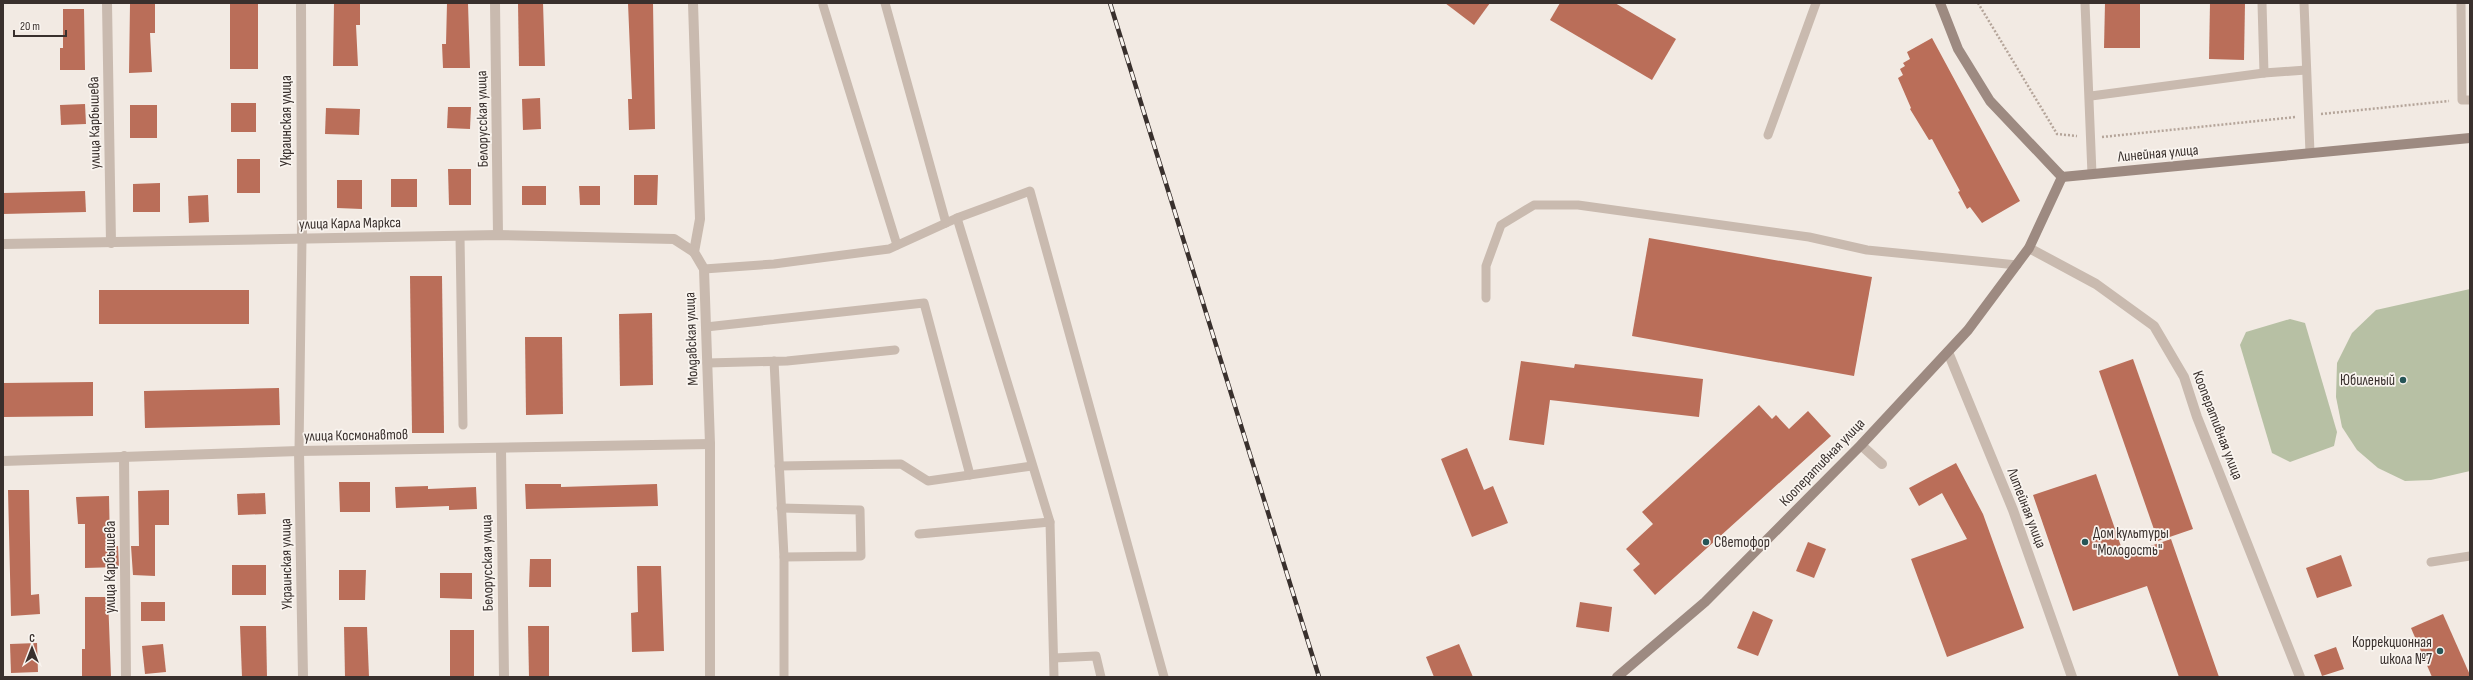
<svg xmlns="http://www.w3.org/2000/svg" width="2473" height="680" font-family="'Sofia Sans Condensed',sans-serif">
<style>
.grass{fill:#b7c0a4}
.building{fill:#ba6e59}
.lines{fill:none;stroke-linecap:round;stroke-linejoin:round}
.path{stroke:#b5a59a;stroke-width:2.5;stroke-dasharray:2 2;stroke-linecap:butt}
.lane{stroke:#c9baaf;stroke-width:9}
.street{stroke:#c9baaf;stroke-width:10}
.secondary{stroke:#9d8a81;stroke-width:10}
.rail-casing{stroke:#39302d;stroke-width:4.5}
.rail{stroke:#f9f4ef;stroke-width:3;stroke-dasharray:9;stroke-linecap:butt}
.poi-dot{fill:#265557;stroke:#f9f4ef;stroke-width:1.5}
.labels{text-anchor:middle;stroke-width:3.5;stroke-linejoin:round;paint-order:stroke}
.street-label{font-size:15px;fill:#39302d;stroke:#f9f4ef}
.poi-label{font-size:15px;fill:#39302d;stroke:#f9f4ef;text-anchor:end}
</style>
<rect width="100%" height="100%" fill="#f2eae3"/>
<g class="grass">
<polygon points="2470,289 2470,471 2431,480 2405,481 2378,468 2357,450 2342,427 2336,397 2337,363 2352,333 2376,310"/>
<polygon points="2290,319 2305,323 2337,432 2334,446 2290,462 2272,453 2240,345 2246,332"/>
</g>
<g class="building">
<rect x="230" y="3" width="28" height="66"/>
<polygon points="334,3 360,3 360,25 356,25 358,66 333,66"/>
<polygon points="447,3 468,3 470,68 443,68 442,44 446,44"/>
<polygon points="518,3 543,3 545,66 519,66"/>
<polygon points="628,3 653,3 655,129 629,130 628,99 632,99"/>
<polygon points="1445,3 1490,3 1474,25"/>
<polygon points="1560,3 1615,3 1676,39 1652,80 1550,20"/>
<polygon points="2105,3 2140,3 2140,48 2104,48"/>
<polygon points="2210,3 2245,3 2244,60 2209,59"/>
<polygon points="130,4 155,4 155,33 150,33 152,72 129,73"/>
<polygon points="63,9 84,9 85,70 60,70 60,48 63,48"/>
<polygon points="1932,38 2020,201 1982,223 1970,207 1967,209 1958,192 1960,191 1932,139 1929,140 1910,109 1911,108 1898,78 1903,75 1900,69 1905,66 1903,63 1910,59 1907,52"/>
<polygon points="540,98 541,129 523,130 522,99"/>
<rect x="231" y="103" width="25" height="29"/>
<polygon points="85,104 86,124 61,125 60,105"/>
<rect x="130" y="105" width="27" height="33"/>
<polygon points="448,107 471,107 470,129 447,128"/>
<polygon points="326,108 360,109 359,135 325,134"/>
<rect x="237" y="159" width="23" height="34"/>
<polygon points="448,169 471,169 471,205 449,205"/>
<polygon points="634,175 658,175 657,205 634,205"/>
<rect x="391" y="179" width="26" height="28"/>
<polygon points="337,180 362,180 362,209 337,208"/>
<polygon points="160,183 160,212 133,212 133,184"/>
<rect x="522" y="186" width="24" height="19"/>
<polygon points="579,186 600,186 600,205 580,205"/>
<polygon points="85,191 86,212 3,214 3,193"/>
<polygon points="208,195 209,222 189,223 188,196"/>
<polygon points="1649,238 1872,277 1854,376 1632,336"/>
<polygon points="410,276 442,276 444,433 412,433"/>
<rect x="99" y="290" width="150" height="34"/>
<polygon points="652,313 653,385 620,386 619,314"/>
<polygon points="525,337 562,337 563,414 526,415"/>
<polygon points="2133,359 2193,529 2158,541 2099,371"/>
<polygon points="1521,361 1574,368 1575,364 1703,379 1699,417 1550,400 1544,445 1509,440"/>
<polygon points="93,382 93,416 3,417 3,383"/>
<polygon points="279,388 280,425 145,428 144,391"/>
<polygon points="1759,405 1772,419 1776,415 1789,429 1808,411 1831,436 1655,595 1633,570 1640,564 1626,549 1653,524 1642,512"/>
<polygon points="1467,448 1484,490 1493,486 1508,523 1472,537 1441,459"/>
<polygon points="1956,463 1983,514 2024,628 1947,657 1911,559 1967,539 1942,493 1919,506 1909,488"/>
<polygon points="2096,474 2124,555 2171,539 2219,677 2179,677 2147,586 2073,611 2033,495"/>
<polygon points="339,482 370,482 370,512 340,512"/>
<polygon points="525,484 561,484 561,487 657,484 658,506 526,509"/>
<polygon points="428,486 428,489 476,487 477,509 449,510 449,506 396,508 395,487"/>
<polygon points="8,490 29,490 31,595 39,594 40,614 11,616"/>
<polygon points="169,490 169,525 155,525 155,576 133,575 131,546 139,546 138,491"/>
<polygon points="265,493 266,514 238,515 237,494"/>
<polygon points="109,496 110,546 118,546 119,567 85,568 85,524 78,524 76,497"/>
<polygon points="1808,542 1826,549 1814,578 1796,571"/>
<polygon points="2341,555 2352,586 2317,598 2306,568"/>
<polygon points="530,559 551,559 551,587 529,587"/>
<rect x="232" y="565" width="34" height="30"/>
<polygon points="637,566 661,566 664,651 632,652 631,613 638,612"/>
<polygon points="339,570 366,570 365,600 339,600"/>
<polygon points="440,573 472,573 472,599 440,598"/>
<polygon points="85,597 108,597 111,677 82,677 82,649 85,649"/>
<rect x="141" y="602" width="24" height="19"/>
<polygon points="1580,602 1612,607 1609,632 1576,627"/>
<polygon points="1753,611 1773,620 1758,656 1737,648"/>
<polygon points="2443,614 2470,675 2470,677 2432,677 2411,628"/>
<polygon points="240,626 266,626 267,677 242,677"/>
<polygon points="528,626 549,626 549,677 529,677"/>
<polygon points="344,627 367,627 369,677 345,677"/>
<rect x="450" y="630" width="24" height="47"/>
<polygon points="37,643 38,672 11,673 10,644"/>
<polygon points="163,644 166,672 145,674 142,646"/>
<polygon points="1459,644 1473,677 1434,677 1426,657"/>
<polygon points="2336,647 2344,669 2322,676 2314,655"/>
</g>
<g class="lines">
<g class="path">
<polyline points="1978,3 2057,134 2077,136"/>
<polyline points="2321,114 2449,101"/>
<polyline points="2102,137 2296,117"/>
</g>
<g class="lane">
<polyline points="885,3 946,223"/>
<polyline points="2085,3 2092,174"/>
<polyline points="2262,3 2264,73 2306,70"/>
<polyline points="2304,3 2310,153"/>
<polyline points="2461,3 2462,100 2470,100"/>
<polyline points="823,5 897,245"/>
<polyline points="2091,96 2264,73"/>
<polyline points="1768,135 1816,3"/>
<polyline points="957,218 1030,191 1164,677"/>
<polyline points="460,236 463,425"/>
<polyline points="704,269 774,264 889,249 957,218 1050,522 1054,677"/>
<polyline points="1486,298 1486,266 1501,225 1534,205 1578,205 1809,237 1867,250 2017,265"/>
<polyline points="706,327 924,303 970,475"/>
<polyline points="774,361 784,557 784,677"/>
<polyline points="707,363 787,361 895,350"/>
<polyline points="299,451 302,239"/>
<polyline points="779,466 901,464 928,481 1032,466"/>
<polyline points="781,508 860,510 861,556 784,557"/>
<polyline points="919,534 1050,522"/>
<polyline points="2431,562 2470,556"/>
<polyline points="1054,658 1096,656 1101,677"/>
</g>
<g class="street">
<polyline points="107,3 111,243"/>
<polyline points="301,3 302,239"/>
<polyline points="495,3 498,235"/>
<polyline points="693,3 700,219 694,252 704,269 710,444 710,677"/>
<polyline points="3,244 498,235 674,239 694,252"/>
<polyline points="2029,248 2096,284 2154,326 2184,377 2197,417 2300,677"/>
<polyline points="1948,352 2013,510 2072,677"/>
<polyline points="1861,445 1882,464"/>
<polyline points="501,448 504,677"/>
<polyline points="299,451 303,677"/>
<polyline points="124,456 126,677"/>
<polyline points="3,461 299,451 710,444"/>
</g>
<g class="secondary">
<polyline points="1940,3 1958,49 1990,101 2062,177 2470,138"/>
<polyline points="1617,677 1705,602 1861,445 1968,330 2029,248 2062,177"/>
</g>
<defs>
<polyline id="rail" points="1110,3 1319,677"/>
</defs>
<use href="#rail" class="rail-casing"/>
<use href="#rail" class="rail"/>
</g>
<g class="poi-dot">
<circle cx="2403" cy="380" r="4"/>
<circle cx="1706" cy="542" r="4"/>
<circle cx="2085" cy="542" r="4"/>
<circle cx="2440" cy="651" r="4"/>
</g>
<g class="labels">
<g class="street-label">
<text transform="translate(482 119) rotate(-91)" y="5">Белорусская улица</text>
<text transform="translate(286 121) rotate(-90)" y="5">Украинская улица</text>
<text transform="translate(94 123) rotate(-91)" y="5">улица Карбышева</text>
<text transform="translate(2158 153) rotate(-5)" y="5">Линейная улица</text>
<text transform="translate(350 223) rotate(-1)" y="5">улица Карла Маркса</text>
<text transform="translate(691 339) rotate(-92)" y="5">Молдавская улица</text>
<text transform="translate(2218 425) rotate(69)" y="5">Кооперативная улица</text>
<text transform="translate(356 435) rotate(-1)" y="5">улица Космонавтов</text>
<text transform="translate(1822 462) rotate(-46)" y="5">Кооперативная улица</text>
<text transform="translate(2027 508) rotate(69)" y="5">Литейная улица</text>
<text transform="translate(487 563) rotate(-91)" y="5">Белорусская улица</text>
<text transform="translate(286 564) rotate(-91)" y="5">Украинская улица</text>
<text transform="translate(110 567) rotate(-90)" y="5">улица Карбышева</text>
</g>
<g class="poi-label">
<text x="2395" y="385">Юбиленый</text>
<text x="2093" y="538" text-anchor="start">Дом культуры<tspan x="2093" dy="17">"Молодость"</tspan></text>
<text x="1714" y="547" text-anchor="start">Светофор</text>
<text x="2432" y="647">Коррекционная<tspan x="2432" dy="17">школа №7</tspan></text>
</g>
</g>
<rect width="2473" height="680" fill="none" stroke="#39302d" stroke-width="8"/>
<g transform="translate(32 648)" stroke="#f9f4ef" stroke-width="3" paint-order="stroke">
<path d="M0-3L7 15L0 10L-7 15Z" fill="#39302d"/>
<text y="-6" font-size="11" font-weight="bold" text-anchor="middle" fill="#39302d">С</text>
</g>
<path d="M14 30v6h52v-6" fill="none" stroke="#39302d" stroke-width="2"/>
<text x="20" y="30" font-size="12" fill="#39302d" stroke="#f9f4ef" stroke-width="3" paint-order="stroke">20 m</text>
</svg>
